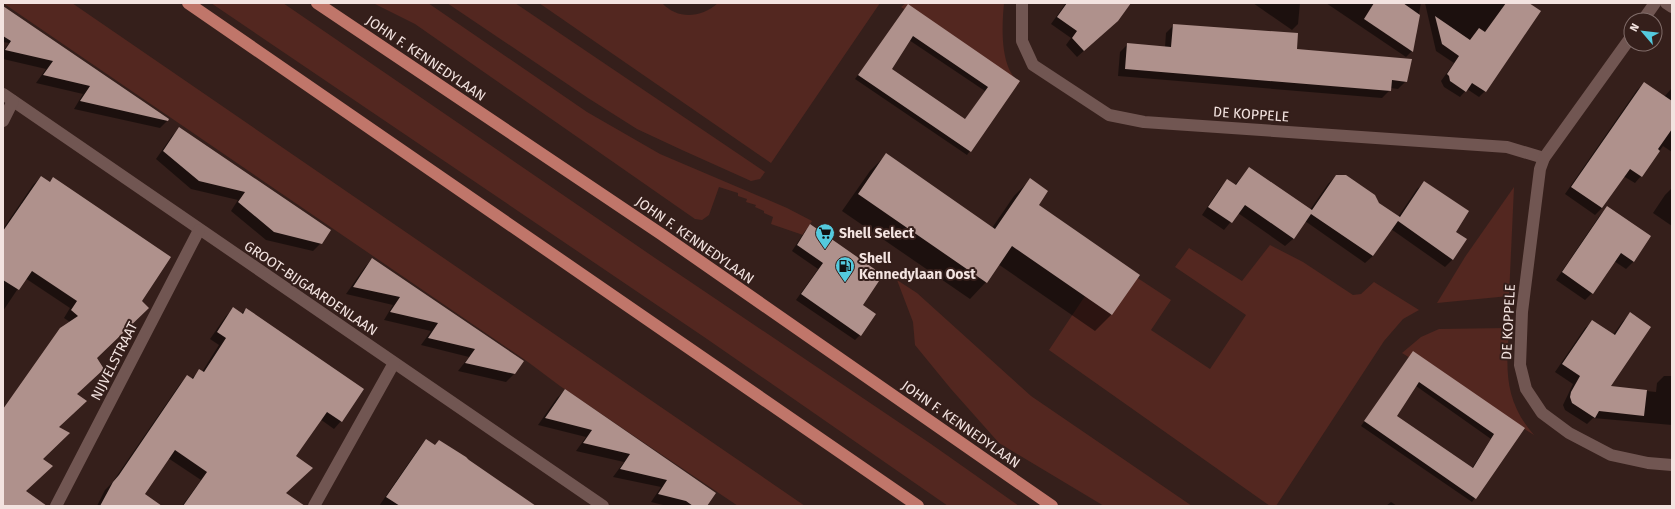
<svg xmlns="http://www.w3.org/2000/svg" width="1675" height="509" font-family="'Fira Sans',sans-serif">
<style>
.green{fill:#532720}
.shadow{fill:#0007;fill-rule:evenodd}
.building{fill:#af918c;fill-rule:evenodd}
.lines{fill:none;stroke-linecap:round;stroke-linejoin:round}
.street{stroke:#715652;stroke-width:12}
.secondary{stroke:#715652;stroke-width:12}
.primary{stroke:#c0766a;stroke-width:12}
.labels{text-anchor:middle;stroke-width:4;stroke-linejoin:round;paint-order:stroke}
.street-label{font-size:14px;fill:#f3e3e0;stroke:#351f1b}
.poi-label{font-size:14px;font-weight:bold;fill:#f3e3e0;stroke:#351f1b;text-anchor:start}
</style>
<rect width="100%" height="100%" fill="#351f1b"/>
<g class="green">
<polygon points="3,3 72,3 805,506 738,506 560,386 528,362"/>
<polygon points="211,3 283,3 655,258 931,444 1019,506 948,506 707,339"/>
<polygon points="373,3 428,3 587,112 660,154 787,208 812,221 803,235 771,224 773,217 764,213 764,211 755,207 756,205 746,202 747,199 738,196 738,193 719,187 709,215 702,220 695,219 415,24"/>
<polygon points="447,3 515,3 765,172 760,179 751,181 682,150 637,129 588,98"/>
<path d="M539,3H662C678,20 701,18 718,3H880L771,163Z"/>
<path d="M906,3H1004C1002,24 1001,50 1009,69C1012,75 1016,80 1020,85L901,7Z"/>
<polygon points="1514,187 1509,296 1437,303 1465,257"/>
<polygon points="1270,245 1303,262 1353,295 1361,294 1374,282 1419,310 1403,319 1384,341 1276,506 1270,506 1049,350 1087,293 1133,275 1171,300 1151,330 1210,369 1246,315 1175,267 1189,248 1242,281"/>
<polygon points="897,280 917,293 1031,396 1192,506 1104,506 999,443 951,389 915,345 913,322"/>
<path d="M1509,328C1506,370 1504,401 1534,435L1402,353L1421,337L1439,329Z"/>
</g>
<g class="shadow">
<polygon points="1066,3 1130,3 1118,20 1077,57 1066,45 1071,38 1051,24"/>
<polygon points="1253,3 1300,3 1298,24 1292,30"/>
<polygon points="1326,3 1421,3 1412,51 1406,57"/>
<polygon points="1425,3 1528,3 1485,91 1479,97 1467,89 1460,97 1444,87 1441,81 1454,63 1436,51"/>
<path d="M908,6L1018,81L967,155L855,79ZM909,40L985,91L965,120L890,69Z"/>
<polygon points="3,7 168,120 160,128 74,109 83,94 36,83 46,69 3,59 3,51 9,43 3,42"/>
<polygon points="1174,25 1406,81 1398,89 1390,88 1390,90 1382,98 1118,76 1120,52 1128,44 1165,47 1166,33"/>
<polygon points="1644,83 1664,97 1672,88 1672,152 1663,146 1641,176 1635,183 1623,176 1602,208 1595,215 1565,194 1637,90"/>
<polygon points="180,128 321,243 313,251 266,240 231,211 238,200 191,189 156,159 172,136"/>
<polygon points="886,155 992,228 1014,196 1030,180 1038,205 1139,275 1111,315 1095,331 998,264 986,282 970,299 842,211 870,171"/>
<polygon points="1249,168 1310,210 1328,184 1336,176 1398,217 1417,189 1425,182 1454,232 1453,259 1445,267 1391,229 1373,256 1365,263 1305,221 1293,239 1285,246 1238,213 1224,230 1202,215 1220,188 1228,180 1235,185"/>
<polygon points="41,177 49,183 54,178 96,358 75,394 25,491 28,506 3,506 3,411 70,322 64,318 70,308 25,278 3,311 3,229 33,185"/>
<polygon points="1672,188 1672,226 1653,213 1665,195"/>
<polygon points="1607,208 1650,236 1633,262 1626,269 1614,261 1592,293 1585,300 1556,280 1600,215"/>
<polygon points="811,226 861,305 860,335 855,340 796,300 818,269 792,251 805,231"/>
<polygon points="372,259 522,362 514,374 506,382 458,371 469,357 421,345 431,331 384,320 393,305 346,294 365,267"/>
<polygon points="233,309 241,314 246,309 341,421 334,429 320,419 295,456 285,493 289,506 182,506 201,480 168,458 144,494 160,506 97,506 105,490 112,483 180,384 187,376 191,379 200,371 202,372 219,345 210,339 226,316"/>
<polygon points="1630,314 1609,387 1656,392 1657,383 1664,376 1672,376 1672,425 1593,418 1587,424 1565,410 1563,405 1573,384 1555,372 1585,328 1593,321 1613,335 1623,321"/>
<path d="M1410,356L1524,428L1472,502L1361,426ZM1416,386L1491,439L1472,468L1396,416Z"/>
<polygon points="565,390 706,506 667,506 651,502 661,487 613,477 624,462 576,451 586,437 538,425 557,398"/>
<polygon points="426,440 435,446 468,461 534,506 379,506 419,448"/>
<polygon points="1391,502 1397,506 1386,506"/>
</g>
<g class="building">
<polygon points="1067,3 1131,3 1118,21 1084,51 1072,38 1077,31 1057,17"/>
<polygon points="1374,3 1403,3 1420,15 1413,52 1364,19"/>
<polygon points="1506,3 1529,3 1541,11 1486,92 1472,83 1466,92 1450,81 1449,76 1447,74 1459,56 1442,44 1435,16 1470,40 1479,28 1485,32"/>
<path d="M908,4L1020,81L971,152L858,75ZM913,36L988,87L965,119L892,69Z"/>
<polygon points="3,6 169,119 168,121 80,101 90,86 43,75 53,61 5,50 11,41 3,36"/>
<polygon points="1173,24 1298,33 1297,49 1412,59 1407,82 1392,80 1391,91 1125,69 1127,43 1171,47"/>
<polygon points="1644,82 1672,101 1672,129 1658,149 1660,151 1642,177 1630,169 1602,208 1571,187"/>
<polygon points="179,127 331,230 322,244 274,232 238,202 245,192 199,181 163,151"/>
<polygon points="886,153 995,229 1030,178 1048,191 1039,205 1140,275 1112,315 1012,246 987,283 858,194"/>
<polygon points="1249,167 1312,210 1336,175 1346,175 1375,195 1379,203 1400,217 1424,181 1469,211 1456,232 1467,239 1453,260 1398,221 1373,256 1311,214 1294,239 1245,205 1232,223 1208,207 1227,179 1236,185"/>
<polygon points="41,176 50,182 53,177 171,257 142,301 149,308 97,358 104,369 77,394 87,401 59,427 70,433 43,459 53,466 26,491 47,506 3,506 3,409 60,328 78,316 71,310 77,301 32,271 19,290 3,280 3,231"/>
<polygon points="1607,206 1651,236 1634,262 1621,253 1593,294 1562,272"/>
<polygon points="810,224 883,275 863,305 876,314 861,336 801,294 823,263 797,245"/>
<polygon points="372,258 524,361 515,374 465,363 475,349 428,338 438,323 390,312 400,297 353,287"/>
<polygon points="233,307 243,314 246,308 364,389 342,422 327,412 296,456 313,468 286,493 305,506 183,506 207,472 175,450 145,494 162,506 100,506 113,482 119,475 187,375 193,379 199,369 204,372 226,338 217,332"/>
<polygon points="1630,312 1651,327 1611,386 1647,390 1644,416 1599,411 1595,418 1572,403 1570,397 1571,392 1580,376 1562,364 1592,320 1615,335"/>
<path d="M1413,351L1525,428L1476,499L1364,421ZM1419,382L1494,434L1473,468L1397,416Z"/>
<polygon points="565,389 716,493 707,506 693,506 686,501 658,494 667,480 620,469 630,454 583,443 592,430 545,418"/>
<polygon points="426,439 435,445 439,440 466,457 469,460 536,506 400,506 386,497"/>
</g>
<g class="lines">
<g class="street">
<polyline points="1022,3 1022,41 1033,65 1109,115 1144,122 1507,147 1544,158"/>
<polyline points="1643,20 1655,3"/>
<polyline points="1631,37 1544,158 1540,169 1522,312 1520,365 1526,389 1542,413 1569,433 1611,455 1648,463 1672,465"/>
<polyline points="3,94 603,506"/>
<polyline points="3,121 13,101"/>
<polyline points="56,506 199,230"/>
<polyline points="314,506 394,363"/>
</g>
<polyline class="secondary" points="1666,3 1672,7"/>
<g class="primary">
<polyline points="188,3 918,506"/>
<polyline points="317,3 661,234 1052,506"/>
</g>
</g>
<defs>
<symbol id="supermarket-pin" viewBox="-11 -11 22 30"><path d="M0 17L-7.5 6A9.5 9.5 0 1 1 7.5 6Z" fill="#54cade" stroke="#351f1b"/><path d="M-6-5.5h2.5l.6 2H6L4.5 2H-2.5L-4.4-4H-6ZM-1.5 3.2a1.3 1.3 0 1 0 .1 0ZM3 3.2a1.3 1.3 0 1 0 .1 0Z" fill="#111"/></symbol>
<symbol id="fuel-pin" viewBox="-11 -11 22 30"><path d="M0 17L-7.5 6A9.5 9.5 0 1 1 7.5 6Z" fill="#54cade" stroke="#351f1b"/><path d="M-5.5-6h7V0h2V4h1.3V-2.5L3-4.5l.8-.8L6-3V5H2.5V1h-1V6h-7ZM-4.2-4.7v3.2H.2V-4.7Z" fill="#111"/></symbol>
</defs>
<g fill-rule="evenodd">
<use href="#supermarket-pin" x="814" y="222" width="22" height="30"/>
<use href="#fuel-pin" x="834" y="255" width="22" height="30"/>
</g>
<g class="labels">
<g class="street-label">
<text transform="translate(426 58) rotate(34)" y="5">JOHN F. KENNEDYLAAN</text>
<text transform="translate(1251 114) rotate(4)" y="5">DE KOPPELE</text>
<text transform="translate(695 240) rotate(35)" y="5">JOHN F. KENNEDYLAAN</text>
<text transform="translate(311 288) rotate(34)" y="5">GROOT-BIJGAARDENLAAN</text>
<text transform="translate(1508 322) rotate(-87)" y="5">DE KOPPELE</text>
<text transform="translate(114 361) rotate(-63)" y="5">NIJVELSTRAAT</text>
<text transform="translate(961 424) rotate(35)" y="5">JOHN F. KENNEDYLAAN</text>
</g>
<g class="poi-label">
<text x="839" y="238">Shell Select</text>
<text x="859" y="263">Shell<tspan x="859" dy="16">Kennedylaan Oost</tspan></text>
</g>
</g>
<rect width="1675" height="509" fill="none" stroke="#f3e3e0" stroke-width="8"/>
<g transform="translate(1643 32) rotate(298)"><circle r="19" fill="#351f1b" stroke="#816d6a"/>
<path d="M0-3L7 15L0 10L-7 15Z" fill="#54cade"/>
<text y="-6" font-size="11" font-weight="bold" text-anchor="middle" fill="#f3e3e0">N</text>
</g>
</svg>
